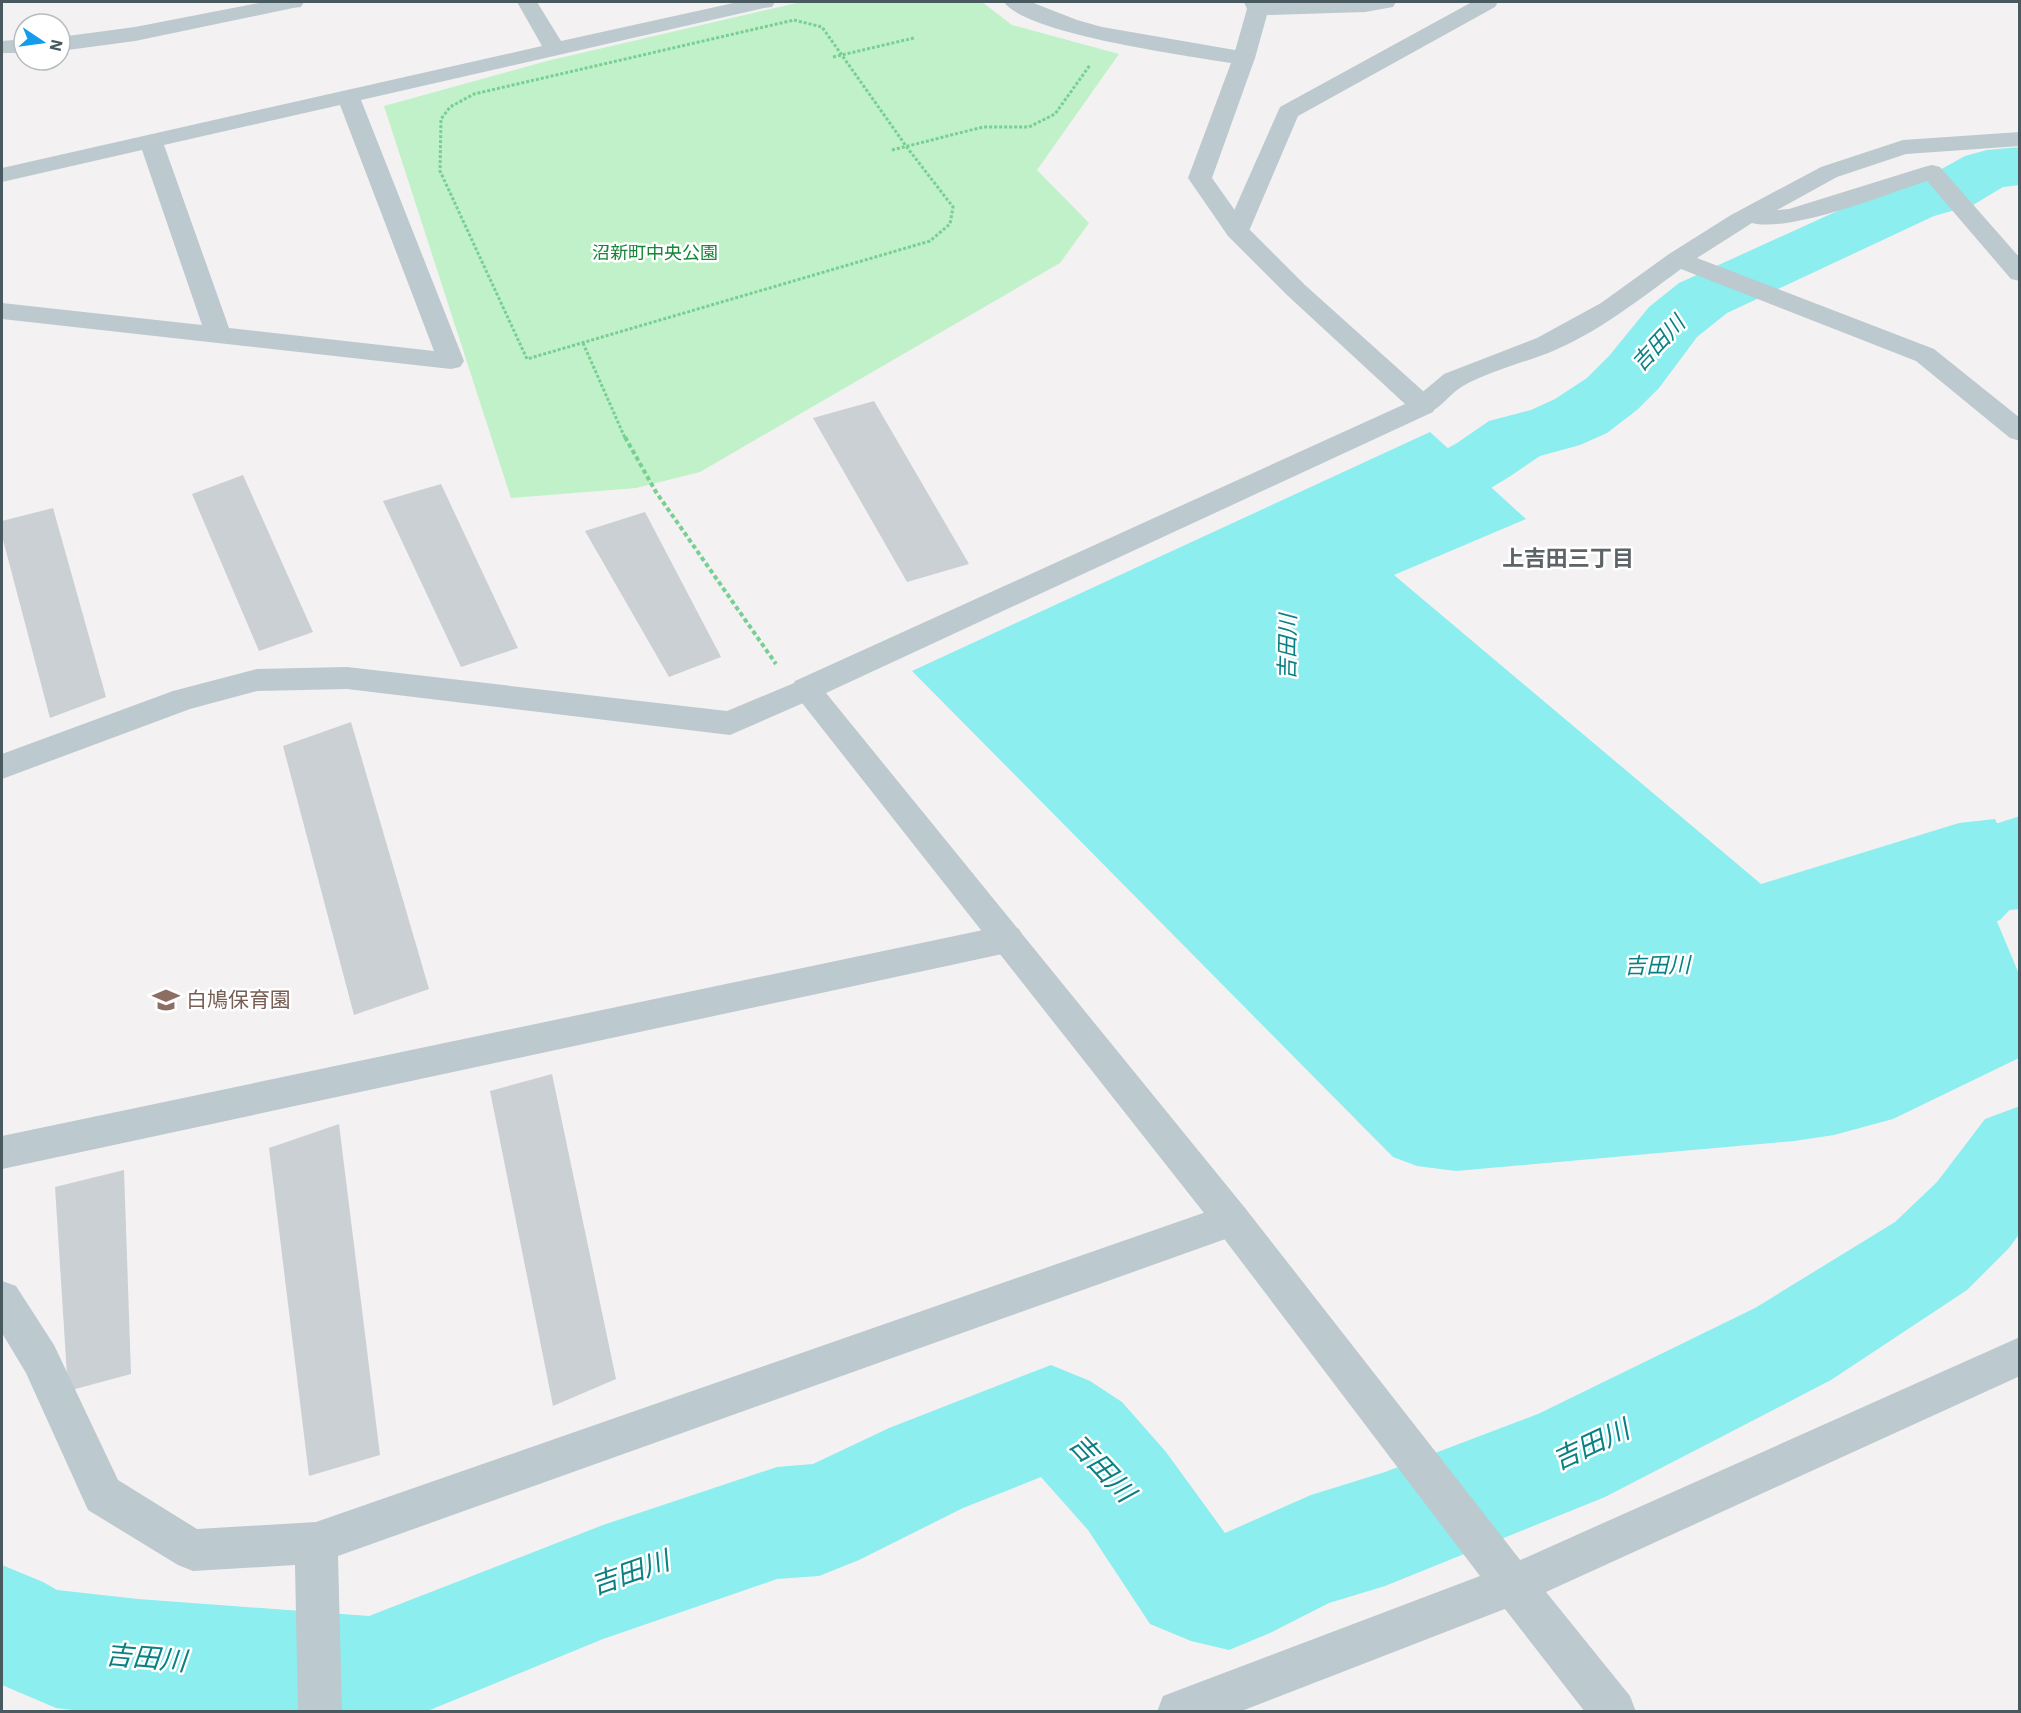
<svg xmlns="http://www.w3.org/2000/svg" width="2021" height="1713" font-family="'IBM Plex Sans','Noto Sans JP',sans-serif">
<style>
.green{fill:#c0f1c9}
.water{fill:#8ceeef}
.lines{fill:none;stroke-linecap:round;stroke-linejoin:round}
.river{fill:#8ceeef;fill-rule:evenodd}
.building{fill:#cbd0d4}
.path-far1{stroke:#77d092;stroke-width:3;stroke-dasharray:3 2;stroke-linecap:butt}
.path{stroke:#77d092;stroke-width:4;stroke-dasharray:4.5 3;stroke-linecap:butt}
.minor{fill:#bcc9ce;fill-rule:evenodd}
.tertiary{fill:#bcc9ce;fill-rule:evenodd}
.labels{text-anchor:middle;stroke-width:5;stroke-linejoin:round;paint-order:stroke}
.far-park-label{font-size:18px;fill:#158537;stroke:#fff}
.education-label{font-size:21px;fill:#785e54;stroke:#fff;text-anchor:start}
.water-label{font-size:22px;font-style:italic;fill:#0b8082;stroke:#fff}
.neighbourhood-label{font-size:22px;font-weight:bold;fill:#5d6367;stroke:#fff}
.near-water-label{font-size:27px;font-style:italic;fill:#0b8082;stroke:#fff}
</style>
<rect width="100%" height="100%" fill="#f4f1f2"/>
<polygon class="green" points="801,2 982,2 1012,25 1119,54 1037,170 1089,223 1060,263 700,472 636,488 511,498 384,106 547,61"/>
<polygon class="water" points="1430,432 1526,519 1394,575 1761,884 1959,823 1995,819 2019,867 2019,909 1993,912 2019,974 2019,1058 1893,1119 1834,1135 1794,1141 1456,1171 1417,1166 1393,1157 912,671"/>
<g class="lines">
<g class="river">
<polygon points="2020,147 2020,185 2003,187 1973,205 1934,216 1727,313 1697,337 1659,388 1637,410 1607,433 1580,445 1540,456 1509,477 1390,549 1363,556 1336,549 1325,530 1336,511 1457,443 1489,421 1531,410 1555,399 1587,378 1609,356 1649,307 1679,283 1888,188 1927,177 1965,156 1987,150"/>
<polygon points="2020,816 2020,899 2000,920 1909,953 1877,942 1864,916 1877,890 1936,868 1951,852 1989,826"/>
<polygon points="2020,1106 2020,1233 2009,1248 1967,1290 1831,1380 1605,1497 1385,1586 1329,1603 1270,1633 1229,1650 1191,1641 1150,1624 1088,1530 1041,1477 963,1508 859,1560 819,1576 777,1579 603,1639 425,1712 90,1712 56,1708 2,1685 2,1565 43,1582 57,1590 138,1599 369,1616 603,1525 777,1467 813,1464 889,1428 1051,1365 1090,1381 1122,1402 1166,1452 1225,1533 1311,1495 1385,1472 1538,1414 1755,1308 1895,1222 1937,1182 1985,1119"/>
</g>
</g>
<g class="building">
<polygon points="874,401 969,564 907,582 813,418"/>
<polygon points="243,475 313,632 259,651 192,494"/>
<polygon points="441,484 518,648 461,667 383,501"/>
<polygon points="53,508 106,697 50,718 2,536 2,521"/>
<polygon points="645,512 721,657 669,677 585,531"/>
<polygon points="351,722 429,989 354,1015 283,746"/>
<polygon points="552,1074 616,1379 553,1406 490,1091"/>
<polygon points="339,1124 380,1455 309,1476 269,1148"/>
<polygon points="124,1170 131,1374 68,1391 55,1187"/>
</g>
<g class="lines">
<g class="path-far1">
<polygon points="794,20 822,27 906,146 953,207 950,224 930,241 527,359 440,171 441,119 450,107 474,94"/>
<polyline points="833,57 914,38"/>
<polyline points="892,150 983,127 1029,127 1055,114 1090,65"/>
<polyline points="583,343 625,438"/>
</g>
<polyline class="path" points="625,437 656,492 776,664"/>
<g class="minor">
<path d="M517,2H537L561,41L738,2H775L772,7L764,8L361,100L464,361L460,367L451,369L2,319V303L202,325L142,150L2,182V168L542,46ZM340,105L434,351L229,328L164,145Z"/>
<polygon points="1244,2 1396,2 1393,7 1365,12 1267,15 1255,58 1252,63 1244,65 1236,63 1233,58 1247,9"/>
<polygon points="1472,2 1498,2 1495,7 1298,116 1249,231 1246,236 1237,238 1228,236 1225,231 1280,107"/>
<path d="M2020,132V146L1906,154L1837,177L1777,210L1789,209L1924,167L1932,165L1940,167L2020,258V281L2011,279L1927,181C1887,194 1790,233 1752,223L1697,258L1934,349L2020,418V441L2010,438L1916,361L1681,269C1640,299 1600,331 1553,351C1526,362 1487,372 1463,386C1445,396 1437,419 1413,412L1410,406L1413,400L1444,374L1537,338L1601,303L1669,254L1731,215L1821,167L1903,140Z"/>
<polygon points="347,667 727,711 806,678 817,681 821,689 817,697 730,735 347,689 257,691 190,709 2,779 2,754 173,691 257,669"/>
<polygon points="1007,925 1019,929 1024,939 1019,949 1007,953 2,1169 2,1136"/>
<polygon points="1232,1203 1245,1208 1251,1220 1245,1232 338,1556 342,1712 298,1712 295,1565 193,1571 178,1565 88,1510 26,1373 2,1333 2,1281 16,1286 54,1345 118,1480 197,1529 316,1522"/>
<polygon points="2020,1337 2020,1376 1546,1592 1630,1696 1636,1712 1585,1712 1498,1600 1492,1585 1498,1570"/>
</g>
<g class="tertiary">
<polygon points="264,2 304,2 301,7 293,8 135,41 60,51 60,37 135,27"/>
<path d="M1004,2H1031L1077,20L1102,27L1252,53L1255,58L1212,178L1246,226L1305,285L1433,400L1436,406L1433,412L826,693L1245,1208L1528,1570L1534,1585L1528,1600L1239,1712H1157L1163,1696L1480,1576L1219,1232L791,689L795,681L1405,404L1287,295L1228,236L1188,178L1231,63C1189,56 1026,34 1004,2Z"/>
<polygon points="24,39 24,53 2,53 2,41"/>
</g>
</g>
<defs>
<symbol id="school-bare" viewBox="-9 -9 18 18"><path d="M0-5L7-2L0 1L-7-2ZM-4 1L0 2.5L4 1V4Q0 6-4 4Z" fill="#8d6e63" stroke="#fff" stroke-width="2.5" paint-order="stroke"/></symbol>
</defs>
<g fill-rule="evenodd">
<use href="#school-bare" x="147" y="981" width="38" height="38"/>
</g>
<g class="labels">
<g class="far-park-label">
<text x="655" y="259">沼新町中央公園</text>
</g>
<g class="education-label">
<text x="186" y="1007">白鳩保育園</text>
</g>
<g class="water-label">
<text transform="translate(1658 343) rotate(-47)" y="8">吉田川</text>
<text transform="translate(1287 647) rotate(-89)" y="8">吉田川</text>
<text transform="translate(1657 965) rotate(-1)" y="8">吉田川</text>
</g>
<g class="neighbourhood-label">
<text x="1568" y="566">上吉田三丁目</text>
</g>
<g class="near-water-label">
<text transform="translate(1591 1445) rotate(-25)" y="9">吉田川</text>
<text transform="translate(1102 1468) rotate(47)" y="9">吉田川</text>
<text transform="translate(630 1573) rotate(-19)" y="9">吉田川</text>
<text transform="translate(146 1658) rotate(5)" y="9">吉田川</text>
</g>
</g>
<rect width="2021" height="1713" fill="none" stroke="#485960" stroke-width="6"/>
<g transform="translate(42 42) rotate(103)"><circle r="28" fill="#ffffff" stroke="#b6bdbf" stroke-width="1.5"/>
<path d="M0-4.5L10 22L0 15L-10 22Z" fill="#149ceb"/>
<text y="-9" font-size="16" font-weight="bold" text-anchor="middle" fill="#485960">N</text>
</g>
</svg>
